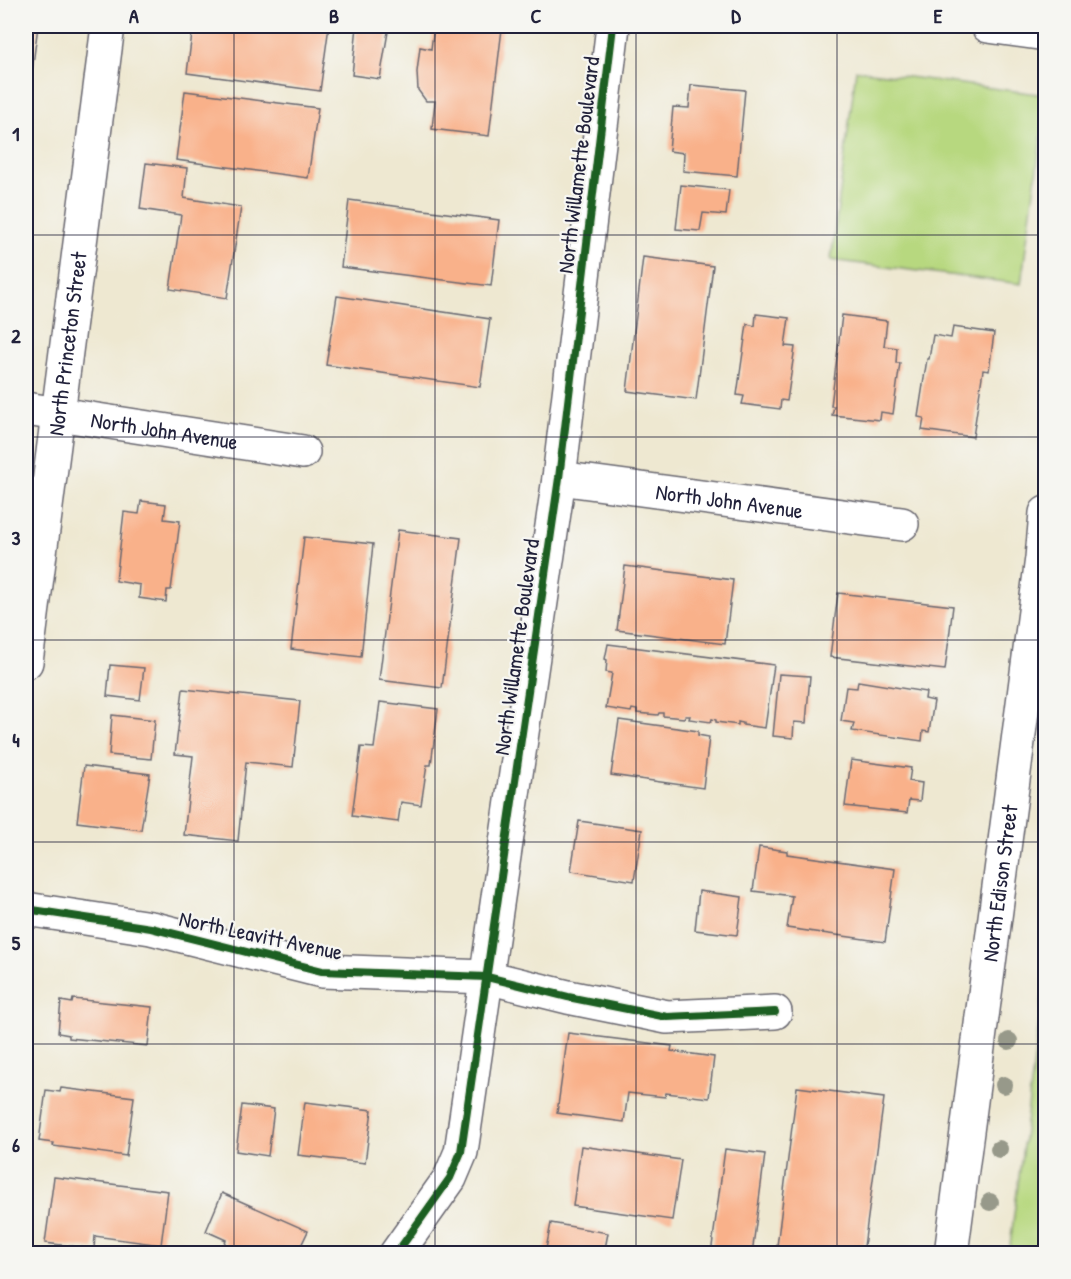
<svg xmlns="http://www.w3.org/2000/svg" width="1071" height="1279" font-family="'Patrick Hand',sans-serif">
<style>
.green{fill:#b7d87f;stroke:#6c7d5d;stroke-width:1.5}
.building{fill:#f9b18a}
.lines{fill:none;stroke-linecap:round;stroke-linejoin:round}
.street-casing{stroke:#696770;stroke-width:36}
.street{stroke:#fff;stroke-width:33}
.cycleway-casing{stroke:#f6f6f2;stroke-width:11}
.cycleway{stroke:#1b5e20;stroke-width:8}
.tree{fill:#97998a}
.grid{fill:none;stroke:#22223b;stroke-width:1.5;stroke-opacity:0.55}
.labels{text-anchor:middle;stroke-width:4.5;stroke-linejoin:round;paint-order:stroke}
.street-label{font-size:22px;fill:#22223b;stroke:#f6f6f2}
.neatline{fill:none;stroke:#22223b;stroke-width:2}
.grid-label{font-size:20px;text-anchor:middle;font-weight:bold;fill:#22223b}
</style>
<rect width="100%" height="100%" fill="#f6f6f2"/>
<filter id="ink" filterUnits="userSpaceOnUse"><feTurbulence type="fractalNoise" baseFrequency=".0167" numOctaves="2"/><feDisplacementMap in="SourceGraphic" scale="12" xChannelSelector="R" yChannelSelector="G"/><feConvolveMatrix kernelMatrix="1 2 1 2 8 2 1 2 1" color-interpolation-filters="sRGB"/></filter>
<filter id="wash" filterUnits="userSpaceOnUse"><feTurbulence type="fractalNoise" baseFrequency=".008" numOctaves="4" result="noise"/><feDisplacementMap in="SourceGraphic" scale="24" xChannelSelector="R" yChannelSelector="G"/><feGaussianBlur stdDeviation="1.35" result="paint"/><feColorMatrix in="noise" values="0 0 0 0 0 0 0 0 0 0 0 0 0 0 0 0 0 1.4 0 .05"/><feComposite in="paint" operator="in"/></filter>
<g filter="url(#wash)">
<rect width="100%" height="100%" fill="#eee8d1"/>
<g class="green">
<polygon points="856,70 1045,95 1045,110 1021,284 831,260"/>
<polygon points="1045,978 1045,1253 1009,1253"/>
</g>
<g id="blocks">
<g class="building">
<polygon points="26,26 38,26 27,109 26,109"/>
<polygon points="193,26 329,26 320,91 187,73"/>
<polygon points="357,26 389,26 380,79 352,75"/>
<polygon points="434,26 475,26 502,29 489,136 432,129 435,101 426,101 418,90 417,72 420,47 431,49"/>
<polygon points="691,85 745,90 737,176 683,171 684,153 669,151 673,107 689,108"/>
<polygon points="185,91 318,108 308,178 176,160"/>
<polygon points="146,163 187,168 184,198 241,207 227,298 170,289 181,215 140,209"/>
<polygon points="681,185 729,190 726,215 703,213 700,231 676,229"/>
<polygon points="349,200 499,220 491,286 341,267"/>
<polygon points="643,257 713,266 696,400 627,391"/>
<polygon points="337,296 490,319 480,387 326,365"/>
<polygon points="756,314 789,318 785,346 795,347 787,401 781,400 780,409 742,404 744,396 737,395 747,324 755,326"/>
<polygon points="842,315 887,321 884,346 897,348 896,363 900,363 893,414 881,412 880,420 832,415 834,406 831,406"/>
<polygon points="953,327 994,333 989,371 983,370 973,437 922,430 924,418 918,417 927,359 929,359 933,335 951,338"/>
<polygon points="141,501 166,504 164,519 180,521 171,590 167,590 166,602 139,598 140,585 116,581 124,512 139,514"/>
<polygon points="398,530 461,538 442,688 379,680"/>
<polygon points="304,537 373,544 361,657 291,649"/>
<polygon points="625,566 733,580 725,644 617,630"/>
<polygon points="838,593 953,606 945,670 830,657"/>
<polygon points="608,644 774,665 765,728 743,725 743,723 738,722 738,725 716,722 716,720 712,719 711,722 689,719 690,716 685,716 684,718 663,716 663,713 659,713 658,715 637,713 637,710 632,709 631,712 606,708 612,673 606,672 607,660 605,659"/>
<polygon points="110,665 144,668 140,700 107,696"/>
<polygon points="779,674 810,676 806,723 794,722 793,738 773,736"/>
<polygon points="858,681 926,692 925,699 934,701 929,732 923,731 922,741 852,731 854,723 841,721 846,687 857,688"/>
<polygon points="183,689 300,701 293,767 246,762 238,841 184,835 193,756 175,754"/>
<polygon points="380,702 438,709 431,765 427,765 421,805 401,802 398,822 352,816 361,747 374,748"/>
<polygon points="112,715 155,720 151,759 109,755"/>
<polygon points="619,720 698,731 698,735 709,737 703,788 611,775"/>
<polygon points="851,760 911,768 909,781 922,783 920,801 909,800 907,813 845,806"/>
<polygon points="84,766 150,774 141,830 77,822"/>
<polygon points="579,821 642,830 634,881 571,871"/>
<polygon points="759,847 787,851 787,854 895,869 885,942 787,928 792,896 753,891"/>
<polygon points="699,891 742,897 737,935 695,930"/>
<polygon points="73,999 152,1007 148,1046 69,1038 69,1035 58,1033 61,1001 72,1003"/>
<polygon points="568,1033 672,1046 671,1051 714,1057 709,1098 666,1093 665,1097 628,1093 624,1122 557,1113"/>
<polygon points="797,1087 884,1098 863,1254 776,1254"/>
<polygon points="61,1088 134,1097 126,1156 53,1146 54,1143 39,1141 46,1090 60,1092"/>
<polygon points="305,1102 372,1110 365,1163 298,1155"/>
<polygon points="242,1105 274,1109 268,1156 236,1151"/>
<polygon points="581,1146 681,1160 672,1220 573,1206"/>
<polygon points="725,1149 765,1154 752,1254 711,1254"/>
<polygon points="54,1177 168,1191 161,1245 95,1236 94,1249 45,1243"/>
<polygon points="222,1193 308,1231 297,1254 220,1254 226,1240 206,1231"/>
<polygon points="551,1223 608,1233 604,1254 545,1254"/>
</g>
</g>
</g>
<g filter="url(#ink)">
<use href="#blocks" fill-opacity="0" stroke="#696770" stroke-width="1.5"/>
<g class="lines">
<defs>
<g id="street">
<polyline points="988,26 1046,34"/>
<path id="s1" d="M26,409L303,452"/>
<path id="s2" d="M559,478L902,524"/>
<path id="s3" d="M26,662L108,26"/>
<polyline points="26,909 151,928 322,971 487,977 568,997 667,1017 775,1012"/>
<polyline points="396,1254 450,1178 461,1152 559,478 613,26"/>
<path id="s4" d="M951,1254L1042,558L1046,513"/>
</g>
</defs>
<use href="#street" class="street-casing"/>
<use href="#street" class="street"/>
<defs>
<g id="cycleway">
<polyline points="26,909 151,928 322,971 487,977 568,997 667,1017 775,1012"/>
<polyline points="396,1254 450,1178 461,1152 559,478 613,26"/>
</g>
</defs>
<use href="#cycleway" class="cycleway-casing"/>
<use href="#cycleway" class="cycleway"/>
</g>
<g class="tree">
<circle cx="1009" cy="1041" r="9"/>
<circle cx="1004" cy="1085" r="9"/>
<circle cx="999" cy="1149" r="9"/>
<circle cx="990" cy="1202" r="9"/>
</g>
</g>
<path class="grid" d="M234,26V1254M435,26V1254M636,26V1254M837,26V1254M26,235H1046M26,437H1046M26,640H1046M26,842H1046M26,1044H1046"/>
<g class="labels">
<g class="street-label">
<text transform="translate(578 165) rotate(-83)" y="8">North Willamette Boulevard</text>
<text dy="8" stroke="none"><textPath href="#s3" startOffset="321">North Princeton Street</textPath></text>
<text dy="8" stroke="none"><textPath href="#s1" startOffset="140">North John Avenue</textPath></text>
<text dy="8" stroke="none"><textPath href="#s2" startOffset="172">North John Avenue</textPath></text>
<text transform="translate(516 647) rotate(-82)" y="8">North Willamette Boulevard</text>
<text dy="8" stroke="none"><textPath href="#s4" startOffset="374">North Edison Street</textPath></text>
<text transform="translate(261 935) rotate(12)" y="8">North Leavitt Avenue</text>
</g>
</g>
<rect width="1071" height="1279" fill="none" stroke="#f6f6f2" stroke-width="66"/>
<rect x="33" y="33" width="1005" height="1213" class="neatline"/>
<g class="grid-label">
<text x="134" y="23">A</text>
<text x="334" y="23">B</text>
<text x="536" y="23">C</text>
<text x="736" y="23">D</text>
<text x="938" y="23">E</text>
<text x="16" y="141">1</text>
<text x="16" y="343">2</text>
<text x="16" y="545">3</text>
<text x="16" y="747">4</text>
<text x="16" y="950">5</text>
<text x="16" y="1152">6</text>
</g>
</svg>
